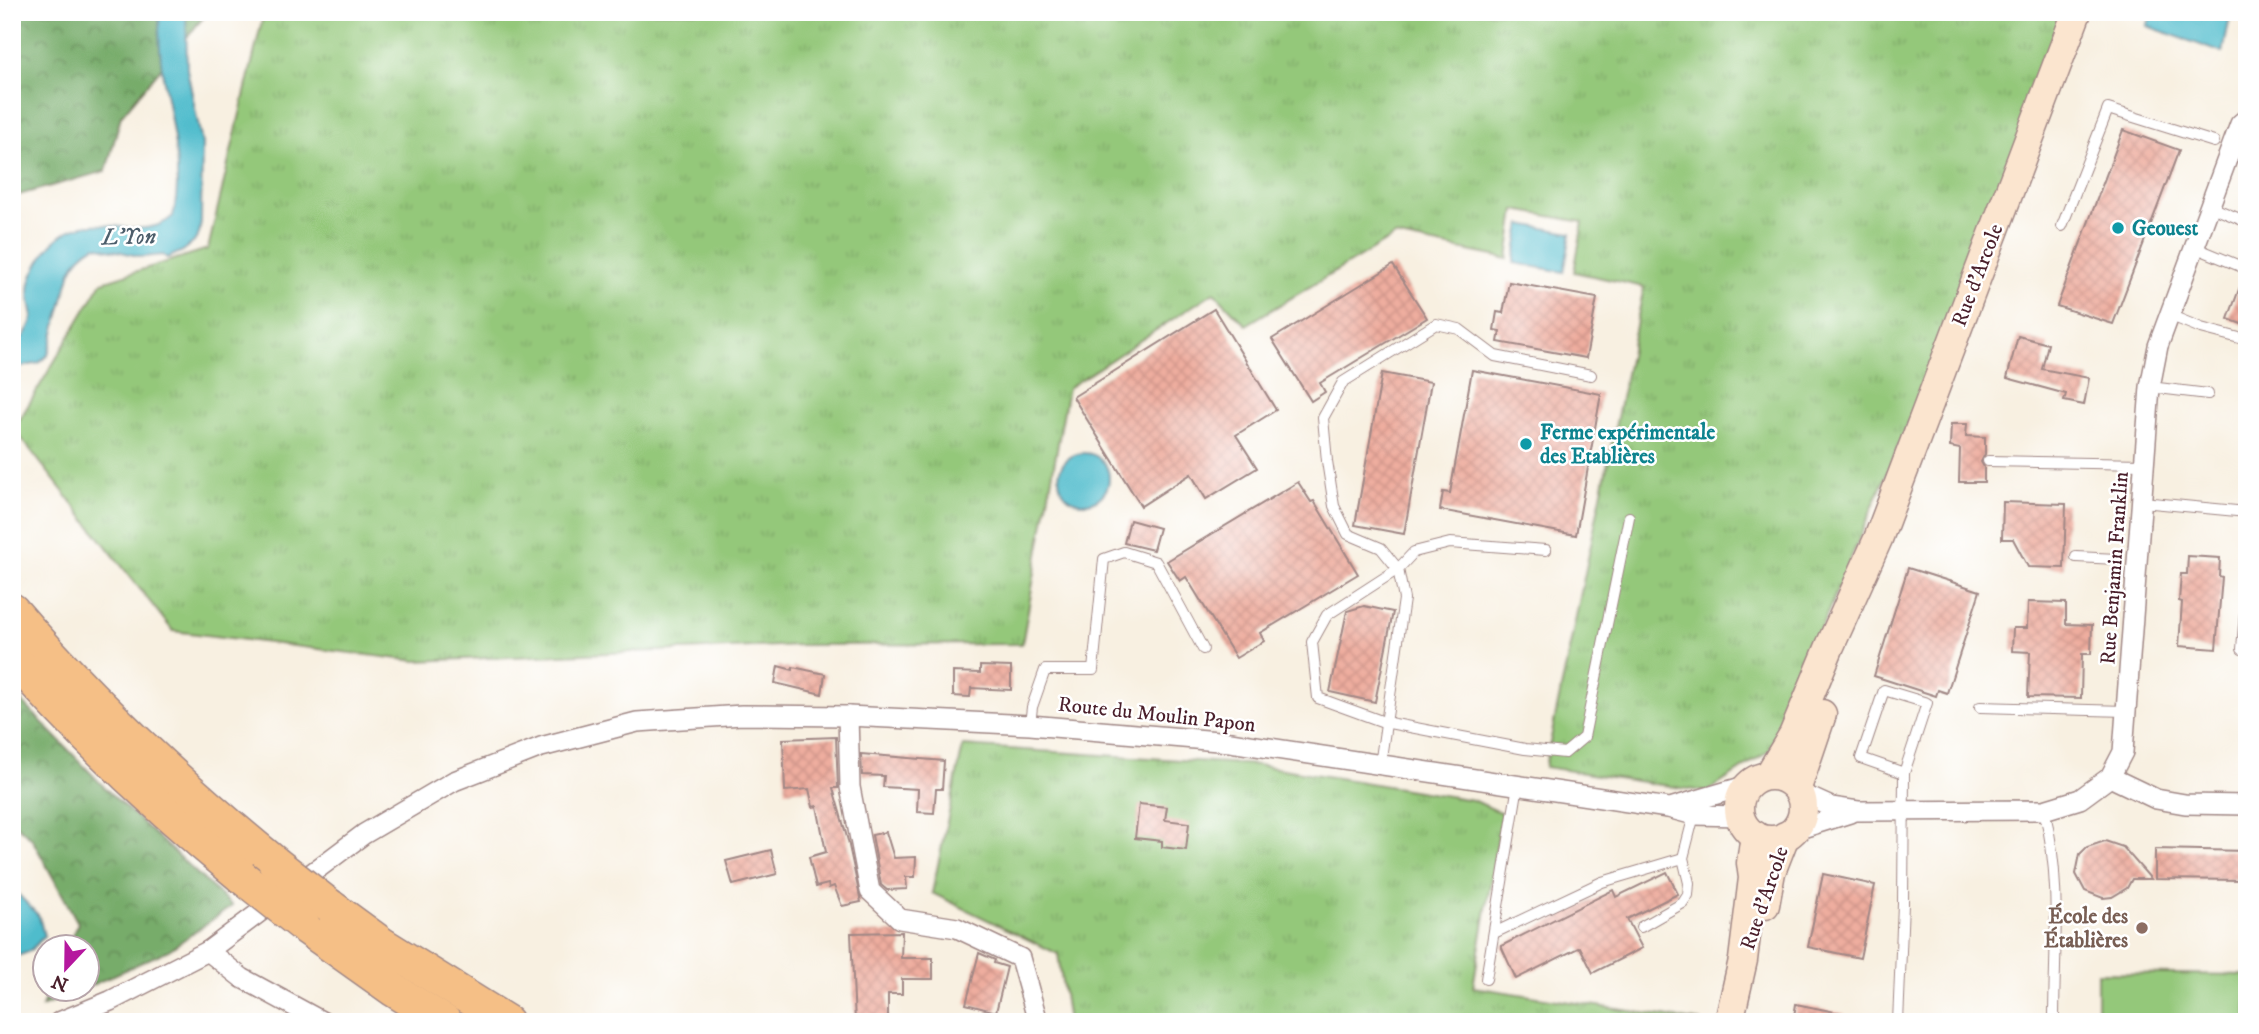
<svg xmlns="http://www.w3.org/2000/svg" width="2259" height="1034" font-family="'IM FELL DW Pica',serif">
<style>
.grass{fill:url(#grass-tufts);stroke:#6f7452;stroke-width:2}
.forest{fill:url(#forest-crowns);stroke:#60664a;stroke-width:2}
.green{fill:#94c87a;stroke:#6f7452;stroke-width:2}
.water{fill:#50bccc;stroke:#4d6e7c;stroke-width:2}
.building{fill:url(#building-cross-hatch)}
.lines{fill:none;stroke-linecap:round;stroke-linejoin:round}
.service-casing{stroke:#a18886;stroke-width:12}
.minor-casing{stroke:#a18886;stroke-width:22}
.secondary-casing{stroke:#a18886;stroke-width:31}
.trunk-casing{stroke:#a18886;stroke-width:36}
.service{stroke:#fff;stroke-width:10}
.minor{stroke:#fff;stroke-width:19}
.secondary{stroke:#fbe5cf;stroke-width:28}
.trunk{stroke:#f5bf86;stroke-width:33}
.trunk-bridge-casing{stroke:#a18886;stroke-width:36;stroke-linecap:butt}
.trunk-bridge{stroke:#f5bf86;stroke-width:33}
.culture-dot{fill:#0f9aa8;stroke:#fff;stroke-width:2.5}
.education-dot{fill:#8d6e63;stroke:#fff;stroke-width:2.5}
.labels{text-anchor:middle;stroke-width:5;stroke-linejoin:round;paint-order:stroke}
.culture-label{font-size:21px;font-weight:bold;fill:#0d838f;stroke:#fff;text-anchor:start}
.street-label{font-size:21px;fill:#4a1f2b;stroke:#fff}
.education-label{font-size:21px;font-weight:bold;fill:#785e54;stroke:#fff;text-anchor:end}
.water-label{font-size:23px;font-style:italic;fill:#4c5e6b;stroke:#fff}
</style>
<defs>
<pattern id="grass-tufts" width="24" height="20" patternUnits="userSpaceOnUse" patternTransform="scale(1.75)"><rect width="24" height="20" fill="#94c87a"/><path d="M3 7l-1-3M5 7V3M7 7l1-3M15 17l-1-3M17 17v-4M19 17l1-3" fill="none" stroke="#81ab6a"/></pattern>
<pattern id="forest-crowns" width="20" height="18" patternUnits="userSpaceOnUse" patternTransform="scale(1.75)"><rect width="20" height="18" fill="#77ac6a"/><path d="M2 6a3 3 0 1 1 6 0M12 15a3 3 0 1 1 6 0" fill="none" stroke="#648b57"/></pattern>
<pattern id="building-cross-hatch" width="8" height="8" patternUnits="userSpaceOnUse" patternTransform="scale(1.75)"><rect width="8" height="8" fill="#eead9f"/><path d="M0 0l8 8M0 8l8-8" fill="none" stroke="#ce9489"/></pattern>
</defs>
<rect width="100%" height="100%" fill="#fff"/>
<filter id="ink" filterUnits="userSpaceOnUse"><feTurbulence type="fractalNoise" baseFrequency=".0143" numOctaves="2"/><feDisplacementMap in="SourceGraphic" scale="14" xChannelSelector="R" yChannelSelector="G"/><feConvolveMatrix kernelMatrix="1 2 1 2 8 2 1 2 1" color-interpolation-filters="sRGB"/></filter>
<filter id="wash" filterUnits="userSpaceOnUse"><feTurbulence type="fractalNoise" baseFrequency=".00686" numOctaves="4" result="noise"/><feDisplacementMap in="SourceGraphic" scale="28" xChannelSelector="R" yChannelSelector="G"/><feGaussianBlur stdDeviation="1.57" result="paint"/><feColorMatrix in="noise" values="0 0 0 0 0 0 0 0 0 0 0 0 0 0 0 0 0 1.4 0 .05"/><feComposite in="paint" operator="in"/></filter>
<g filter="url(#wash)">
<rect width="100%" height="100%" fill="#f8f0e1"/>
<g class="grass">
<polygon points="264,12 2067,12 2035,124 1769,751 1707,792 1545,767 1644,287 1574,272 1583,222 1515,210 1508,259 1395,236 1246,325 1214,292 1068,388 1022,644 801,645 416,661 173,631 14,429 102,282 208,249"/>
<polygon points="963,746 1258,765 1473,800 1502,813 1473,987 1702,1022 1068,1022 1058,954 932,893"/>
</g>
<g class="forest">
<polygon points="12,12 208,12 121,116 106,171 15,196 12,210"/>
<polygon points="12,691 108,791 232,906 169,950 88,987 88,946 67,946 78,923 32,839 12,821"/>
<polygon points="49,988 83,988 83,989 42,1007"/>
</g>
<polygon class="green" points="2097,973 2247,975 2247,1022 2097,1022"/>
<g class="water">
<path d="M160,12H186L187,69L202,143L201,222L199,234L194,242L183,251L167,258L163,255L143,257L95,246C84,252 76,260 71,271L48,355L39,363L12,369V337H23C40,312 29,314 29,291C29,280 37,265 43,256C83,193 135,251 173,216C189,147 153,81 160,12Z"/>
<polygon points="2153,12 2231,12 2223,53 2147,26"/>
<polygon points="1521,224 1571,233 1564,272 1514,263"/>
<circle cx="1084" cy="478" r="25"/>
<path d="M12,888L39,916L44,936C35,947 27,956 12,956Z"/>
</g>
<g id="blocks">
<g class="building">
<polygon points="2123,130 2179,150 2113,324 2057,306"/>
<polygon points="1393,265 1427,318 1320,383 1325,392 1311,401 1272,339"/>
<polygon points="2244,276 2247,276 2247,326 2228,319"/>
<polygon points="1509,282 1597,298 1586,358 1498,342 1500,331 1494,330 1497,312 1503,313"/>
<polygon points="1214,309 1276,410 1236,435 1257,468 1206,499 1191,474 1141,506 1073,397"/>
<polygon points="2018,336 2048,344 2042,369 2089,378 2084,405 2064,401 2066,394 2007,378"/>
<polygon points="1472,370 1601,394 1576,535 1440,510 1443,492 1450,493"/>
<polygon points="1382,373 1431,382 1404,534 1355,525"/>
<polygon points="1951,424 1967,424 1966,436 1985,437 1985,454 1981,462 1984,467 1984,482 1959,482 1960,449 1950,447"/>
<polygon points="1298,482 1311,502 1314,501 1358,574 1260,633 1264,641 1236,658 1186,577 1180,581 1167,561"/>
<polygon points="2003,502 2066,504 2064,568 2028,567 2013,539 2002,539"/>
<polygon points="1130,520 1159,528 1153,550 1124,543"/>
<polygon points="2188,556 2220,558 2219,576 2222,577 2216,649 2179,646 2182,602 2179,601 2181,574 2187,574"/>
<polygon points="1908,568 1980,591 1947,693 1938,690 1936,696 1874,676"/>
<polygon points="2028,602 2066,603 2066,624 2092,625 2091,654 2082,654 2081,698 2028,697 2030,652 2012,651 2013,628 2027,628"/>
<polygon points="1364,606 1393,612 1375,702 1330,692 1347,611"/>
<polygon points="778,666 793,670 793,667 825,674 822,694 775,683"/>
<polygon points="980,666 1011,667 1011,690 971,688 970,697 953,696 953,672 980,673"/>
<polygon points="836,737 838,788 833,788 848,841 861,902 842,906 834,886 829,888 828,884 816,887 809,857 826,852 817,806 813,807 809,789 785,791 783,739"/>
<polygon points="861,754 944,761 942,789 936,789 934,813 917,812 918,789 883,787 884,776 862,775"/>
<polygon points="1139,804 1167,807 1165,820 1189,823 1186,850 1162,847 1162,841 1135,838"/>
<polygon points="886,832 894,858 916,857 915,877 906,877 907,889 887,890 881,885 872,835"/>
<polygon points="2105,841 2123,847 2151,879 2132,879 2127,888 2112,897 2103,898 2085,891 2076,874 2080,854 2087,847"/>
<polygon points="2155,849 2247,851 2247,880 2155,879"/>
<polygon points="771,850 777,874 733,885 726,861"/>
<polygon points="1667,872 1678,894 1627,919 1642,948 1593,973 1580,947 1516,979 1501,946 1613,890 1616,897"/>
<polygon points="1823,874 1875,885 1860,958 1808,947"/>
<polygon points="902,932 901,958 933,958 933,979 902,979 902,994 888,994 888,1022 855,1022 851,933"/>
<polygon points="979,953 995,960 994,963 1007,967 996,1012 966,1004"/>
<polygon points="1796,1004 1845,1014 1844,1022 1793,1022"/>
</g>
</g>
</g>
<g filter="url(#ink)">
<use href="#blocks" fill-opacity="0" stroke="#a18886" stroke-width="2"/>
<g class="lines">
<defs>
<g id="service">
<polyline points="2209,206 2247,222"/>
<polyline points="2062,226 2108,109 2214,142"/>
<polyline points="2194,247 2247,269"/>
<polyline points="2169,315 2201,328 2247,340"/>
<polyline points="2150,387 2208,394"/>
<polyline points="1988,461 2144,464"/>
<polyline points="2142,502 2247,512"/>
<polyline points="1546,550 1450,543 1414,552 1398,569 1327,615 1312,642 1318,698 1384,722 1525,749 1565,753 1584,737 1629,517"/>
<polyline points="2076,557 2117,559"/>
<polyline points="2242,649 2247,588"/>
<polyline points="1980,707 2126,711"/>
<polyline points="1030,725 1032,707 1045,670 1093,670 1104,559 1124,552 1156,562 1203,649"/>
<polyline points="1380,765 1404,599 1398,569 1381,548 1348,534 1334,506 1327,461 1323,418 1343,382 1436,324 1459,329 1495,356 1591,375"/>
<path d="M2044,810C2062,878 2054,952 2054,1022"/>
<polyline points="1641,927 1683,903 1688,895 1689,883 1683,858 1694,815"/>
<polyline points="1494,933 1602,882 1683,858"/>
<polyline points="1486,979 1518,785"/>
<polyline points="1898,1022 1903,904 1904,773 1927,703 1884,690 1861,758 1904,773"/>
</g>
<g id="minor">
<polyline points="848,716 850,787 870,891 900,919 957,928 1020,958 1038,1022"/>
<polyline points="2110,777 2156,799 2185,804 2247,805"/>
<polyline points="1800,793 1831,807 1858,811 2044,810 2080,799 2110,777 2123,752 2150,387 2158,346 2240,124 2247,118"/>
<polyline points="1673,807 1748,785"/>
<polyline points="1793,831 1850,813"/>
<polyline points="208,951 242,978 323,1022"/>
<polyline points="59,1022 110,1001 208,951 364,834 454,781 541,747 637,722 742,715 848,716 1030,725 1230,742 1668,808 1694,815 1740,816"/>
</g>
<g id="secondary">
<polyline points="1769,775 1793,735 1830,646 1878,539 2077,12"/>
<circle cx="1771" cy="808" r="32"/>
<polyline points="1797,788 1822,714"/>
<polyline points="1765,905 1771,872 1785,836"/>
<polyline points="1729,1022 1743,960 1753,878 1751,863 1755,835"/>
</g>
<g id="trunk">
<path d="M12,610C91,703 181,786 275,863"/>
<path d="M12,657C82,737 160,810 242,877"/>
<polyline points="330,906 382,944 507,1022"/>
<polyline points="304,926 394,990 445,1022"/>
</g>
</defs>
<use href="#service" class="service-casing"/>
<use href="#minor" class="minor-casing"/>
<use href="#secondary" class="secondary-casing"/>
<use href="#trunk" class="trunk-casing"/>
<use href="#service" class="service"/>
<use href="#minor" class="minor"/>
<use href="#secondary" class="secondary"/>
<use href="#trunk" class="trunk"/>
<defs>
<g id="trunk-bridge">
<polyline points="275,863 330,906"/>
<polyline points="242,877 304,926"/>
</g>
</defs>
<use href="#trunk-bridge" class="trunk-bridge-casing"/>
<use href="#trunk-bridge" class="trunk-bridge"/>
</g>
</g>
<g class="culture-dot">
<circle cx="2118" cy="228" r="7"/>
<circle cx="1526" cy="444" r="7"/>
</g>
<circle class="education-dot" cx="2142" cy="928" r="7"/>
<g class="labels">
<g class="culture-label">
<text x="2132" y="235">Geouest</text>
<text x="1540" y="439">Ferme expérimentale<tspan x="1540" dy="24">des Etablières</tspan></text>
</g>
<g class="street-label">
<text transform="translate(1977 275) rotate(-69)" y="7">Rue d'Arcole</text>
<text transform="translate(2114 568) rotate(-86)" y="7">Rue Benjamin Franklin</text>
<text transform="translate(1157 714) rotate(6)" y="7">Route du Moulin Papon</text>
<text transform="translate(1764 898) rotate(-71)" y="7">Rue d'Arcole</text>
</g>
<g class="education-label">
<text x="2128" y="923">École des<tspan x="2128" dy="24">Établières</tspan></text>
</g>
<g class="water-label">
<text transform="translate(129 236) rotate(-1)" y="8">L'Yon</text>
</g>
</g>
<rect width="2259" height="1034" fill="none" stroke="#fff" stroke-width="42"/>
<g transform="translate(66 968) rotate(202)"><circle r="33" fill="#ffffff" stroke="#b7a5aa" stroke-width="2"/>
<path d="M0-5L12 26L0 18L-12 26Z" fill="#b5179e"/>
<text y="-10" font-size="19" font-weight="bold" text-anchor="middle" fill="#4a1f2b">N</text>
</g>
</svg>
